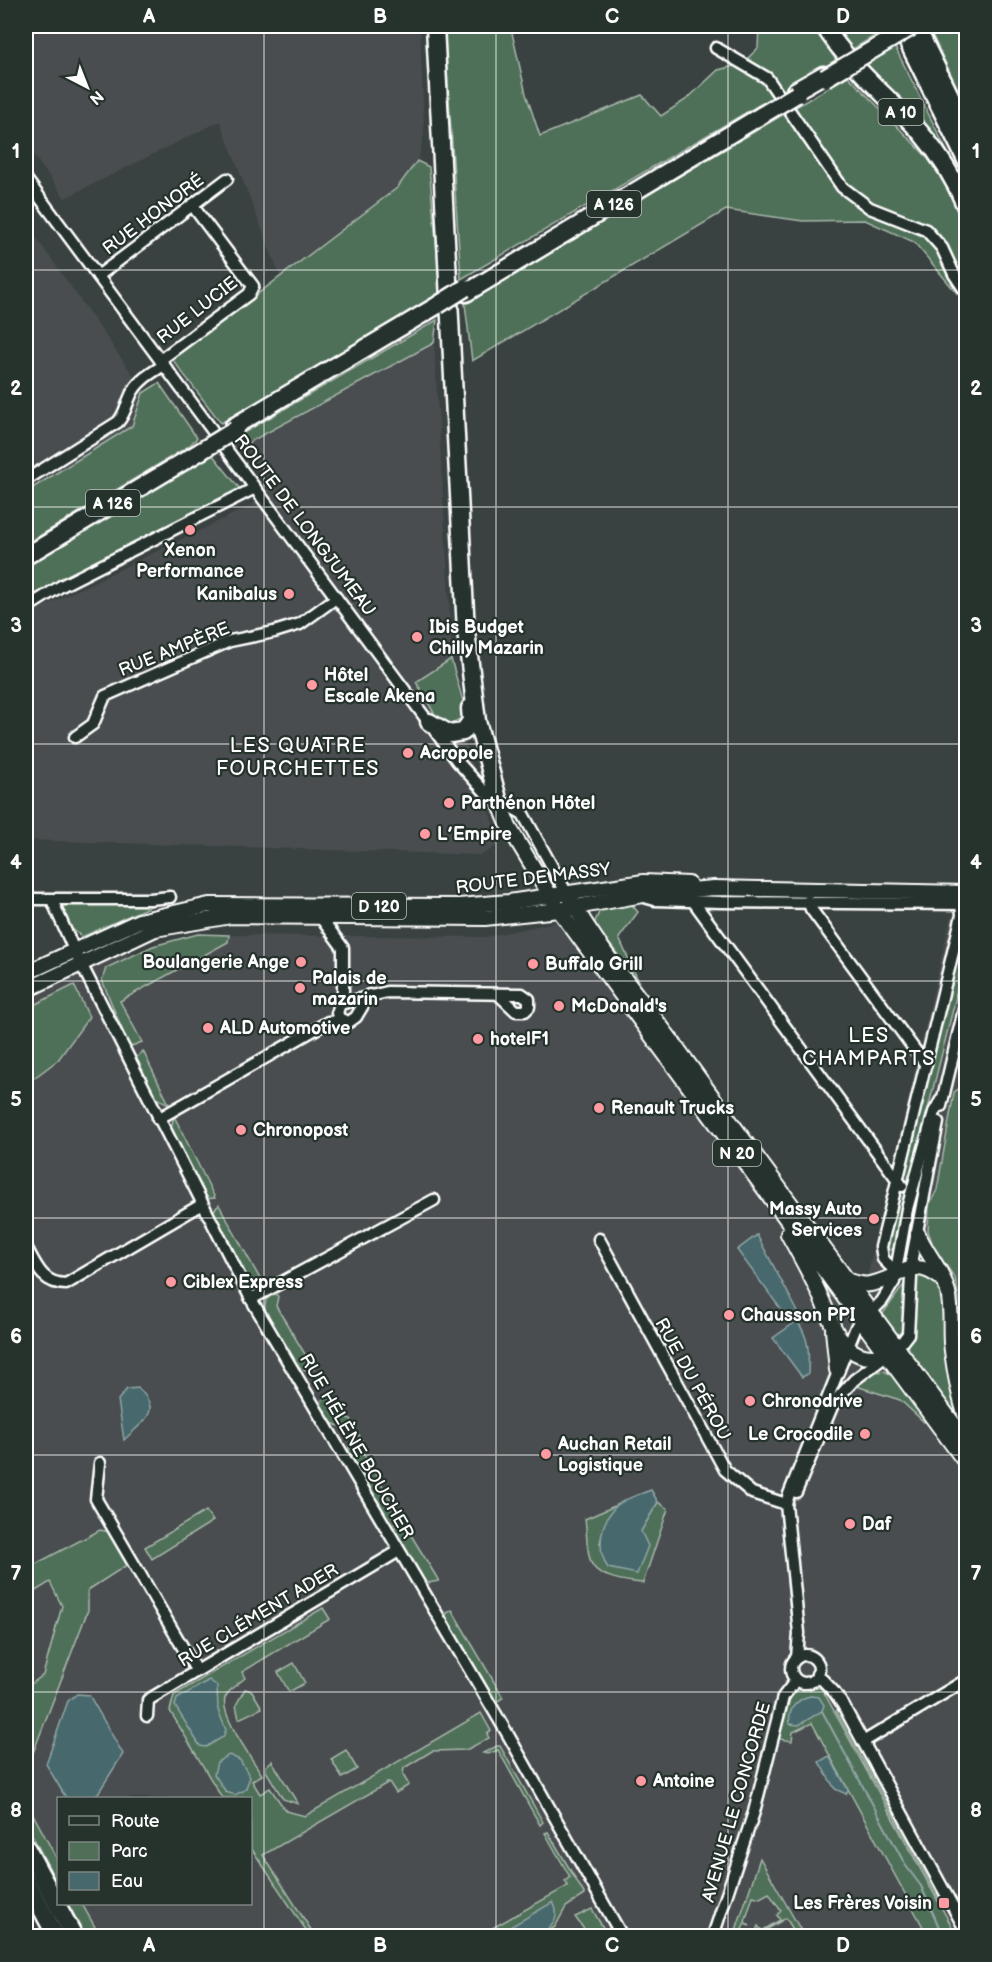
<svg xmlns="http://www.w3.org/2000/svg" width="992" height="1962" font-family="'Balsamiq Sans',sans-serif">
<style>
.built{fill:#484d4f}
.green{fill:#506f58;stroke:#a8b7ac;stroke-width:1.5}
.water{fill:#47696d;stroke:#91a5a7;stroke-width:1.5}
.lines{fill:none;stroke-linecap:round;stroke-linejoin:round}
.stream{stroke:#91a5a7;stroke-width:2}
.minor-casing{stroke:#fff;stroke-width:15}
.major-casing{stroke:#fff;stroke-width:18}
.highway-casing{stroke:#fff;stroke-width:21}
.minor{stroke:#26332d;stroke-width:10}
.major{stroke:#26332d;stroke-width:14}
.highway{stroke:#26332d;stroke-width:16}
.highway-bridge-casing{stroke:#fff;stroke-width:21;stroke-linecap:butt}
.highway-bridge{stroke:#26332d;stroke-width:16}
.grid{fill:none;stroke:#fff;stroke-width:1.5;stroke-opacity:0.55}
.poi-dot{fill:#ff9aa2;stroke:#26332d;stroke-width:2}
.labels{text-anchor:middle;stroke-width:4.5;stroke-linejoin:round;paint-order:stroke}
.shield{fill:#26332d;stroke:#bec2c0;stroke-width:1.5}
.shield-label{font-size:16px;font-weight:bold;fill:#fff}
.street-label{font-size:18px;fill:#fff;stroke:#26332d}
.poi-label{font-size:18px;font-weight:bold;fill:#fff;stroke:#26332d;text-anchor:start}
.neighbourhood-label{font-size:20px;letter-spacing:1.5px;fill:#fff;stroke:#26332d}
.neatline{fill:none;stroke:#fff;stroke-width:2}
.grid-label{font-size:20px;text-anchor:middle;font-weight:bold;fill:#fff}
</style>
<rect width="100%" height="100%" fill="#3a4241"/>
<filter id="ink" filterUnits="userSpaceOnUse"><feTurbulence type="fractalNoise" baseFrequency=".0167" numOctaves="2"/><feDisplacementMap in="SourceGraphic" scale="12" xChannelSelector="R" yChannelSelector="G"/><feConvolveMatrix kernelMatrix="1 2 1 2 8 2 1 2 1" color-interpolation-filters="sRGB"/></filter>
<g filter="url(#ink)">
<g class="built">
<polygon points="26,26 420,26 424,134 419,157 397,188 280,276 220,121 65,198 26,145"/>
<polygon points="26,223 173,432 26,509"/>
<polygon points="434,343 456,716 500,844 482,855 26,840 26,615 250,506 271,486 244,445"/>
<polygon points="951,916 966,916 966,1936 95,1936 78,1904 250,1904 250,1798 58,1798 58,1869 26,1809 26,990 113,947 153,967 229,935 486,937 578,917 644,989 854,1274 867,1277"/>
</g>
<g class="green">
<polygon points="444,26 517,26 512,33 526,94 540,136 642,95 661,116 687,99 718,70 742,64 758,48 759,26 813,26 836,60 461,279"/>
<polygon points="836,26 885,26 886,29 853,49"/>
<polygon points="928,26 966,26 966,106"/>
<polygon points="894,45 962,181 937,140 865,62"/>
<polygon points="848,76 926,156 947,187 966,230 966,304 914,242 865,220 803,221 726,210 472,361 465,304"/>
<polygon points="417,161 429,167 441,294 221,423 172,359 397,188"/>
<polygon points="437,320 434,343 244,445 240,435"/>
<polygon points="159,383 197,438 189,446 26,544 26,492 132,426 143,393"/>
<polygon points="212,454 240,489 26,599 26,565"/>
<polygon points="451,659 463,701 462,718 446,726 437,718 416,682"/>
<polygon points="62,904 153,905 82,937 70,927"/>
<polygon points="631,904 638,912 619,938 639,982 594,924 600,910"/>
<polygon points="966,921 966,957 909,1185 903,1179"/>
<polygon points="198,934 229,935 228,942 120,1001 142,1042 129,1047 102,980 106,968 153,946"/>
<polygon points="74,985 89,1017 58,1060 26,1084 26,1009"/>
<polygon points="143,1051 169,1104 156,1098 134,1060"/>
<polygon points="960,1088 964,1092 966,1363 958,1345 959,1298 955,1278 934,1248 928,1231 929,1205 937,1190 954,1092"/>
<polygon points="174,1116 215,1198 204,1199 170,1133"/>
<polygon points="902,1191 906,1195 894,1248 884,1254 899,1193"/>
<polygon points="219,1205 259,1277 270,1283 254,1286 243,1277 212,1212"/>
<path d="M916,1274C929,1275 937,1281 942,1293L959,1413L966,1426L964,1429L906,1349L913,1330Z"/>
<polygon points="906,1282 904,1332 900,1341 881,1316"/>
<polygon points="275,1291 278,1297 276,1306 314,1369 301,1370 294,1364 264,1312 266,1300"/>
<polygon points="884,1371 892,1375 928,1420 924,1422 900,1400 856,1386 876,1372"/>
<path d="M328,1394L342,1417L351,1419L353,1423C337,1431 326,1422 321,1406L322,1400Z"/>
<polygon points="359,1435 362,1440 360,1448 402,1519 390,1527 349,1455 349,1446"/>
<path d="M658,1502L668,1509L643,1583C629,1582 596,1578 591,1562C586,1550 587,1532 585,1519L617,1505L605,1524L600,1543L641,1531Z"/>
<polygon points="206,1511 213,1521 152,1559 145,1547"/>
<polygon points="403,1522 439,1581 428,1583 422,1580 392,1529"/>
<polygon points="100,1530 110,1532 127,1565 88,1590 88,1610 26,1771 26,1688 43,1675 62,1606 50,1582 26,1597 26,1569"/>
<path d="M323,1608L330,1619L242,1672L245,1678C238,1684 228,1690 225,1698C220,1716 252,1758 262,1775L252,1781L260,1794L270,1788L286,1811L305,1816L481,1713L491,1731L487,1734L489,1738L466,1750L432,1751L404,1768L403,1775L409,1785L396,1793L389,1782L263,1855L315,1936H310L251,1848L250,1798H222L170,1711L174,1695Z"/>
<polygon points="452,1610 500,1692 503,1698 494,1703 445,1618 447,1613"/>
<polygon points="294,1663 305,1683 289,1692 278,1672"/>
<polygon points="815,1687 822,1689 957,1936 928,1936 812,1723 793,1732 792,1741 779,1739 791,1695 797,1691"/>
<polygon points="245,1689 252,1691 262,1708 239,1719 236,1705"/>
<polygon points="839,1709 939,1893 942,1905 836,1711"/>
<polygon points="497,1746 500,1746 543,1822 540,1825 498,1750 488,1754 483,1753"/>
<polygon points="346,1750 357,1769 342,1778 331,1759"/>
<polygon points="272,1761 298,1804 283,1799 266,1771 266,1766"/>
<polygon points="26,1801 58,1861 58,1885 26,1823"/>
<polygon points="548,1832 585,1895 566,1907 555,1927 541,1936 478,1936 568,1886 565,1881 570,1877 545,1833"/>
<polygon points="760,1858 804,1936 792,1936 796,1934 786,1918 766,1930 770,1935 765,1931 754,1936 758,1926 762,1931 780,1920 777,1915 781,1911 769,1893 760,1898 753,1896 745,1922 750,1926 744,1924 740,1936 734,1936"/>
<polygon points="68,1904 82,1904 100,1936 86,1936"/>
<polygon points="592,1909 608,1936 589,1936 575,1917"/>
</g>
<g class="water">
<polygon points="757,1235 798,1312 788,1319 737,1250"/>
<path d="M797,1321C810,1339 809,1353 808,1374L802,1377L773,1338Z"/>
<path d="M138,1388C164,1412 143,1421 124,1440L118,1400L127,1389Z"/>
<path d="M651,1490L658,1502L641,1531L648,1546L637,1574L608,1568C596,1549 600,1523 616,1506C624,1498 641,1494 651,1490Z"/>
<polygon points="209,1680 217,1686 218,1710 226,1730 223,1737 206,1747 200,1746 175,1706 177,1699"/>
<polygon points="77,1694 89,1695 123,1754 95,1798 66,1798 46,1764 68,1701"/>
<path d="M810,1696L819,1697L824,1705L822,1711L799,1725L790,1724C787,1710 797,1699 810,1696Z"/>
<polygon points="229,1755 240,1760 250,1777 245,1790 235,1795 226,1792 214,1774 217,1762"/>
<polygon points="829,1756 848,1790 846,1794 835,1789 819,1762"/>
<path d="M553,1902C562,1917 550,1934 533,1936C521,1938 507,1937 495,1936Z"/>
</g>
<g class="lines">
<polyline class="stream" points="822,1711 906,1866 921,1886 943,1936"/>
<defs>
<g id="minor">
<polyline points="716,48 767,78 842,187 870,208 926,230 942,248 954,274 966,292"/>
<polyline points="26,179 458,762 486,793 523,814 566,892"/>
<polyline points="98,276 227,179"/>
<polyline points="160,360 249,294 253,286 192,205"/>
<path d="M26,480L118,422C126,413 127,401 133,391C140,379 153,372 164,365"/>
<polyline points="26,608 61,586 255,488"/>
<polyline points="75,737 93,724 105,696 230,641 274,632 300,624 336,598"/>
<polyline points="641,896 655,900 721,902 966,904"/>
<polyline points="26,899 150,899 170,897"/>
<polyline points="52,900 74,950 251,1299 507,1733 622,1936"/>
<polyline points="693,901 902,1186"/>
<polyline points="808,901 811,909 926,1065"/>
<polyline points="321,918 343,948 343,1002"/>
<polyline points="369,995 356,1017 349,1022 340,1019 337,1013 340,1004 387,992 522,994 529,999 529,1007 525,1011 516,1011 498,994"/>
<polyline points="965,1002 963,995 966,975"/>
<polyline points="941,1106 966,1001"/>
<polyline points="158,1119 328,1022 343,1021"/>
<polyline points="599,1239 725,1470 752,1493 786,1504"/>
<path d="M26,1247C36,1265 42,1284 66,1284L201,1205"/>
<polyline points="896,1272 883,1259 881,1247 962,915 961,904"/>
<polyline points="251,1299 434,1200"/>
<polyline points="100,1463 96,1499 196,1670"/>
<polyline points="796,1492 834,1402 854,1380 898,1347 908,1334 912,1258 938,1122"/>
<circle cx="805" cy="1669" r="14"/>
<polyline points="797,1658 799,1633 786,1504 789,1494 856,1327 882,1301 894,1282 907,1209 934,1112 941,1100"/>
<polyline points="817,1674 834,1692 843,1705 966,1931"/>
<polyline points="147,1716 148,1700 399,1551"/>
<polyline points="863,1742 966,1680"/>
<polyline points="713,1936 754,1812 783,1697 796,1680"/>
</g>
<g id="major">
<polyline points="498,799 509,827 559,910 966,1463"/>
<path d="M571,900C602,954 643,1001 680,1052C774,1183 871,1311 966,1441"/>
<polyline points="26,973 139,921 209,905 459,906 509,902 644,882 689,884"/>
<polyline points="26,990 155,929 231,916 485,918 559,910 654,893 714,888 966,893"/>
<path d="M788,1234C798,1252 808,1270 817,1289C832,1319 840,1368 887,1355"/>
<path d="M918,1234C927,1255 942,1269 948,1292C952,1308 950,1327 951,1343C954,1368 958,1394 966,1417"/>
<path d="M847,1281C854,1282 863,1286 870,1284C901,1279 910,1254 942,1279"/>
<polyline points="833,1330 837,1370"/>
</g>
<g id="highway">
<polyline points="435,26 466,631 477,721 498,799"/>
<path d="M824,26C850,67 888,96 920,132C939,154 955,180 966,207"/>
<polyline points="900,26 966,160"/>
<polyline points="916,26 966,128"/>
<polyline points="795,91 823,75"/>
<polyline points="466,293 762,115"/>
<polyline points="233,427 438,305"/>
<polyline points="26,556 201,451"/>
<polyline points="429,722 450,734 463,732 471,721 470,708"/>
<polyline points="26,1847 74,1936"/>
<polyline points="26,1880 56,1936"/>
</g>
</defs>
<use href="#minor" class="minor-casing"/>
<use href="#major" class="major-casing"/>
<use href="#highway" class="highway-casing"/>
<use href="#minor" class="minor"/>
<use href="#major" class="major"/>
<use href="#highway" class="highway"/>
<defs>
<g id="highway-bridge">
<polyline points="825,78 913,26"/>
<polyline points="762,115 797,94"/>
<polyline points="438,305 465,288"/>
<polyline points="201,451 235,430"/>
</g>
</defs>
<use href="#highway-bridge" class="highway-bridge-casing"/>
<use href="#highway-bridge" class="highway-bridge"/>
</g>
</g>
<path class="grid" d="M264,26V1936M496,26V1936M728,26V1936M26,270H966M26,507H966M26,744H966M26,981H966M26,1218H966M26,1455H966M26,1692H966"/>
<g class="poi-dot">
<circle cx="190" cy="530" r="6"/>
<circle cx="289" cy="594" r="6"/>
<circle cx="417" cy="637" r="6"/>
<circle cx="312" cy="685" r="6"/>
<circle cx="408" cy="753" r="6"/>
<circle cx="449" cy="803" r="6"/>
<circle cx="425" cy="834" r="6"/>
<circle cx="301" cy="962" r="6"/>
<circle cx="533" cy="964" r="6"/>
<circle cx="300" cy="988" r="6"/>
<circle cx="559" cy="1006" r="6"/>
<circle cx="208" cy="1028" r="6"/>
<circle cx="478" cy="1039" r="6"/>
<circle cx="599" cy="1108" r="6"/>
<circle cx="241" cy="1130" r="6"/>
<circle cx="874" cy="1219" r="6"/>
<circle cx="171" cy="1282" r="6"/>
<circle cx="729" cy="1315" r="6"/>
<circle cx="750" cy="1401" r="6"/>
<circle cx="865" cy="1434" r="6"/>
<circle cx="546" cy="1454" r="6"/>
<circle cx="850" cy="1524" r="6"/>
<circle cx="641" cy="1781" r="6"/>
<rect x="938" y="1897" width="12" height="12" rx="3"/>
</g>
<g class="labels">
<g class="shield">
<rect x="878.5" y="99" width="45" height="26" rx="4.5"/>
<rect x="587" y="191" width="54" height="26" rx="4.5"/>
<rect x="86" y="490" width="54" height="26" rx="4.5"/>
<rect x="352" y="893" width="54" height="26" rx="4.5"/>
<rect x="713" y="1140" width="48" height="26" rx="4.5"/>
</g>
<g class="shield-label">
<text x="901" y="118">A 10</text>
<text x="614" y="210">A 126</text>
<text x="113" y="509">A 126</text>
<text x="379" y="912">D 120</text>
<text x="737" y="1159">N 20</text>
</g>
<g class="street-label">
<text transform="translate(153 214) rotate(-37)" y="6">RUE HONORÉ</text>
<text transform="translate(197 310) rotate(-38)" y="6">RUE LUCIE</text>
<text transform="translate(305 525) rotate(53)" y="6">ROUTE DE LONGJUMEAU</text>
<text transform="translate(174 649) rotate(-22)" y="6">RUE AMPÈRE</text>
<text transform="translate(533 878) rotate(-7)" y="6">ROUTE DE MASSY</text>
<text transform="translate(693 1379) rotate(61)" y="6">RUE DU PÉROU</text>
<text transform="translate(357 1446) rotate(60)" y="6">RUE HÉLÈNE BOUCHER</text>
<text transform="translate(258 1615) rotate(-31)" y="6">RUE CLÉMENT ADER</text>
<text transform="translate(736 1802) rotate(-74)" y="6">AVENUE LE CONCORDE</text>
</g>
<g class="poi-label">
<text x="190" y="556" text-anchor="middle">Xenon<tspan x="190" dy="21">Performance</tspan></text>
<text x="277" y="600" text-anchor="end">Kanibalus</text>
<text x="429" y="633">Ibis Budget<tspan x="429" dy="21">Chilly Mazarin</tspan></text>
<text x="324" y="681">Hôtel<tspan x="324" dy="21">Escale Akena</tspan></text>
<text x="420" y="759">Acropole</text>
<text x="461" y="809">Parthénon Hôtel</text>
<text x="437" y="840">L’Empire</text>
<text x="289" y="968" text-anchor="end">Boulangerie Ange</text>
<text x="545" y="970">Buffalo Grill</text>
<text x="312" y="984">Palais de<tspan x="312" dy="21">mazarin</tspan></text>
<text x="571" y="1012">McDonald's</text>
<text x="220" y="1034">ALD Automotive</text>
<text x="490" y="1045">hotelF1</text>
<text x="611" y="1114">Renault Trucks</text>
<text x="253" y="1136">Chronopost</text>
<text x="862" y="1215" text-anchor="end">Massy Auto<tspan x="862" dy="21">Services</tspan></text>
<text x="183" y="1288">Ciblex Express</text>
<text x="741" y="1321">Chausson PPI</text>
<text x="762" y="1407">Chronodrive</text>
<text x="853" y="1440" text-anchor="end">Le Crocodile</text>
<text x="558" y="1450">Auchan Retail<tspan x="558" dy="21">Logistique</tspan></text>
<text x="862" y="1530">Daf</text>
<text x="653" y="1787">Antoine</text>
<text x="932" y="1909" text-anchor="end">Les Frères Voisin</text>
</g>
<g class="neighbourhood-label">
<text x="298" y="752">LES QUATRE<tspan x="298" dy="23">FOURCHETTES</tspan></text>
<text x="869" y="1042">LES<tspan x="869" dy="23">CHAMPARTS</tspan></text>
</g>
</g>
<rect width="992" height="1962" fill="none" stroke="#26332d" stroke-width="66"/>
<rect x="57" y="1797" width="195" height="108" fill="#26332d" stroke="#7d8581" stroke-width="1.5"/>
<rect x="69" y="1816" width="30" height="9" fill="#26332d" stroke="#7d8581" stroke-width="1.5"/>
<text x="111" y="1827" font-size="18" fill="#ffffff">Route</text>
<rect x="69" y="1842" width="30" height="18" fill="#506f58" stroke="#7d8581" stroke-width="1.5"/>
<text x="111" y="1857" font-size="18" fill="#ffffff">Parc</text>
<rect x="69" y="1872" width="30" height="18" fill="#47696d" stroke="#7d8581" stroke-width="1.5"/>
<text x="111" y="1887" font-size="18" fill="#ffffff">Eau</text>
<g transform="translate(87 87) rotate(138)" stroke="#26332d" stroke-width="4.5" paint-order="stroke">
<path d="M0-4.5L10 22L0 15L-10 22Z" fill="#ffffff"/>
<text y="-9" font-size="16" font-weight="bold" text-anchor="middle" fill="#ffffff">N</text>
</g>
<rect x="33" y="33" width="926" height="1896" class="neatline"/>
<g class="grid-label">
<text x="149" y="23">A</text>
<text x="380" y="23">B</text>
<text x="612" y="23">C</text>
<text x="843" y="23">D</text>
<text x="16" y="158">1</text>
<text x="976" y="158">1</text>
<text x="16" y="395">2</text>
<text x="976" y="395">2</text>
<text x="16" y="632">3</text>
<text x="976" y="632">3</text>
<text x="16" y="869">4</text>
<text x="976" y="869">4</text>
<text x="16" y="1106">5</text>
<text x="976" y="1106">5</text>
<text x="16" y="1343">6</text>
<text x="976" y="1343">6</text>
<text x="16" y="1580">7</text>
<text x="976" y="1580">7</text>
<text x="16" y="1817">8</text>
<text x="976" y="1817">8</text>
<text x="149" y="1952">A</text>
<text x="380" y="1952">B</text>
<text x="612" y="1952">C</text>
<text x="843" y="1952">D</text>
</g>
</svg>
